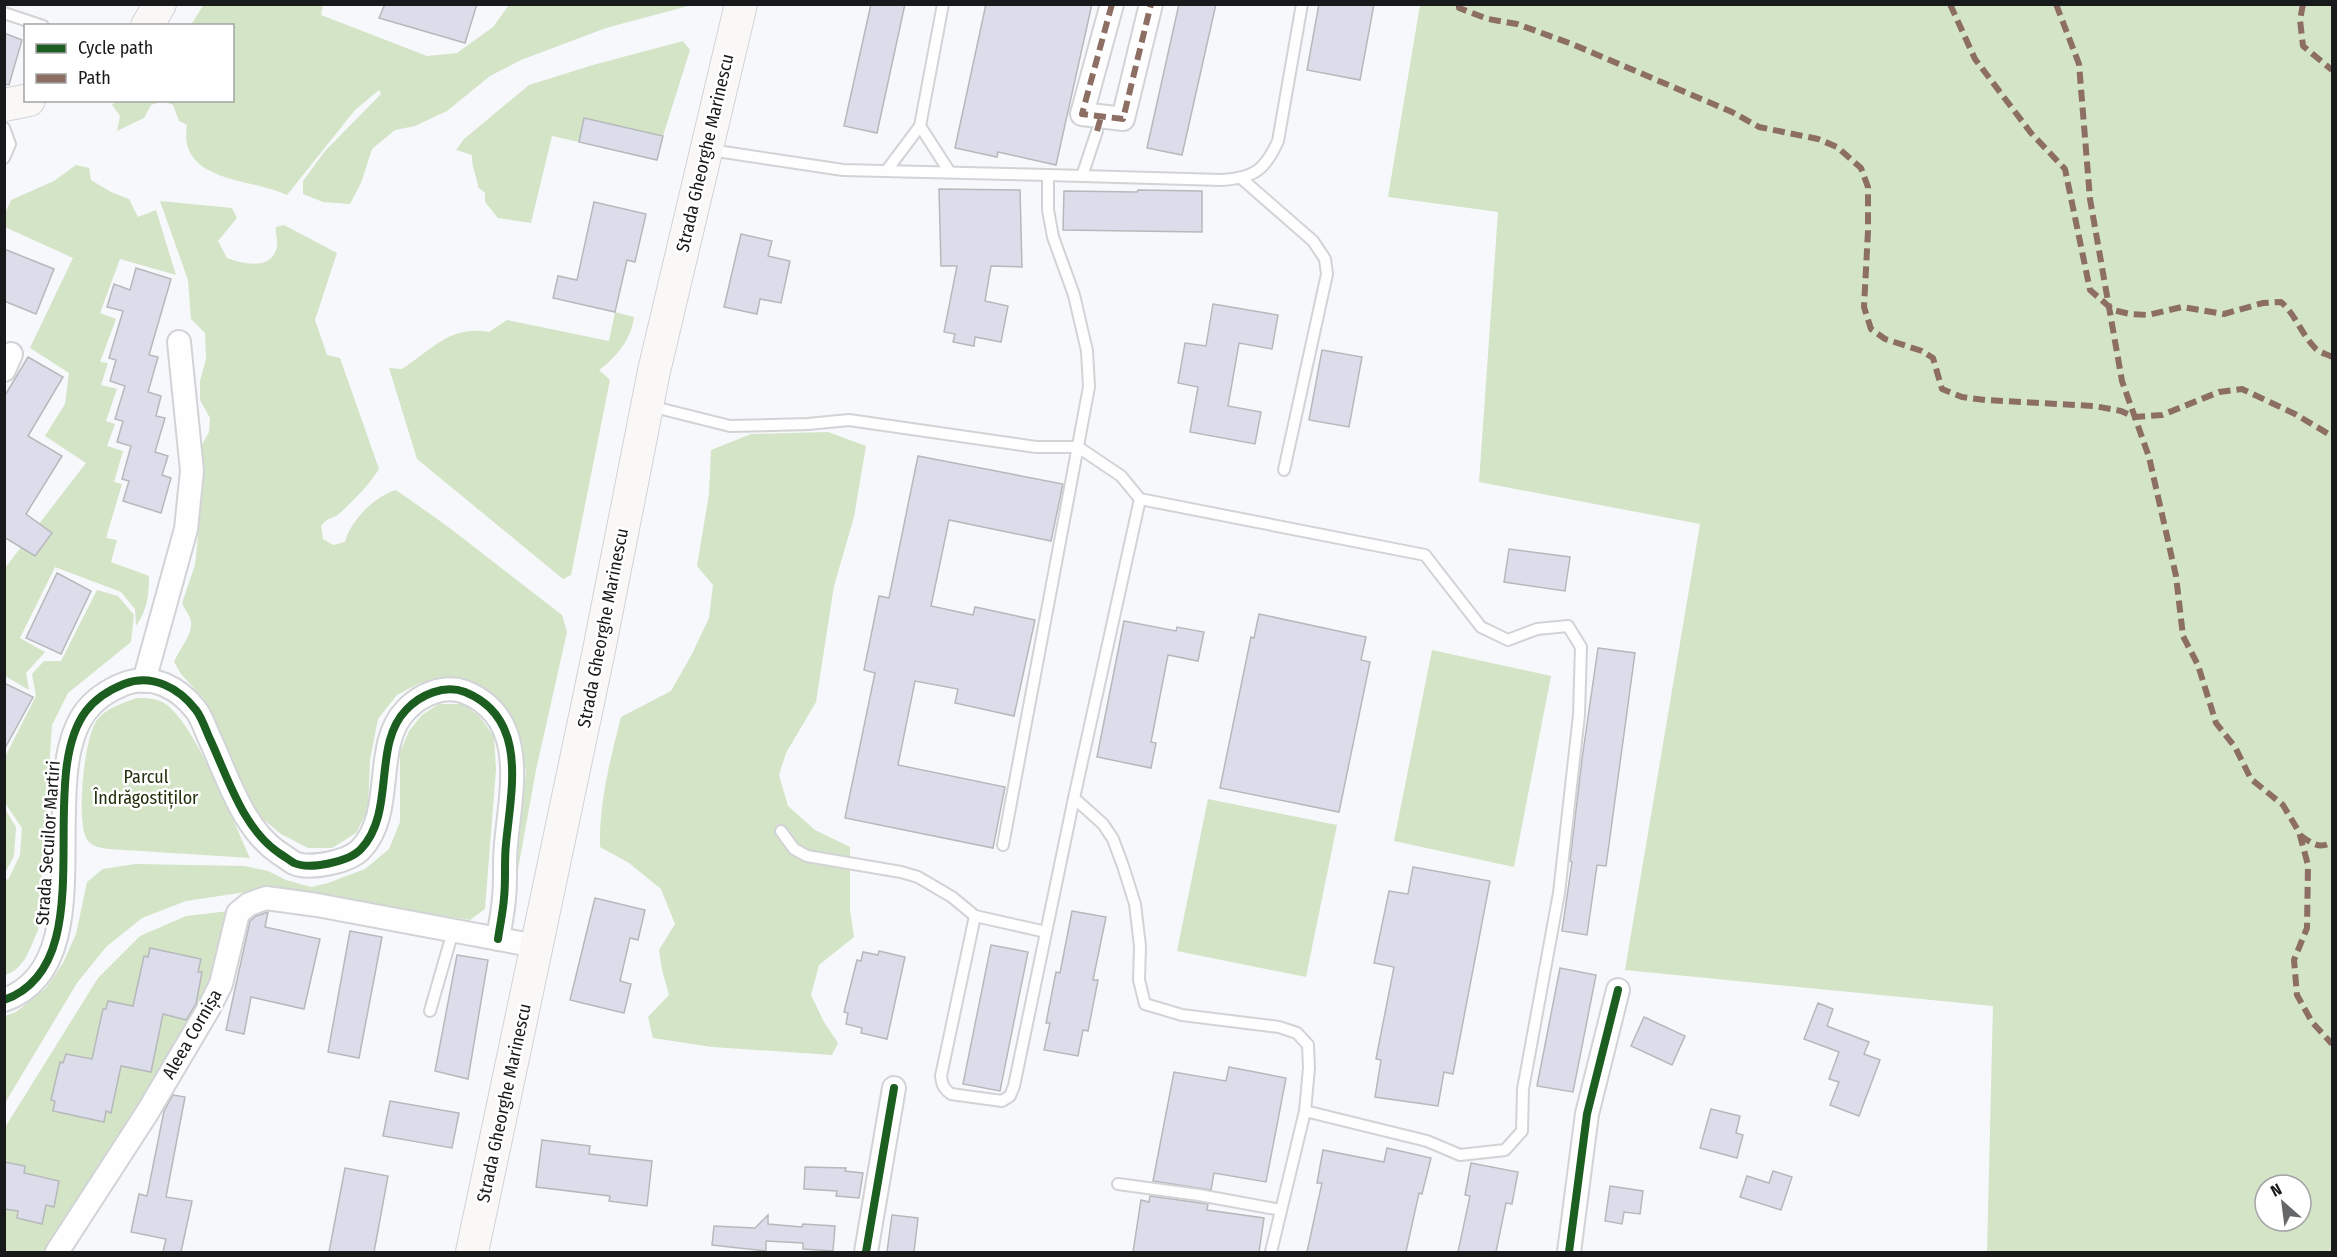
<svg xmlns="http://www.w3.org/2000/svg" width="2337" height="1257" font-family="'Fira Sans Condensed',sans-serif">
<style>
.green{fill:#d4e4c7;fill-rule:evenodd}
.building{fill:#dbdeea;stroke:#b7b8bb;stroke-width:1.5}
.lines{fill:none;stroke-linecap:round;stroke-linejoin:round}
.lane-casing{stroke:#d2d3d6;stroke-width:14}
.street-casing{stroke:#d2d3d6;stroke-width:26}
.secondary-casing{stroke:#d2d3d6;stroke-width:34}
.lane{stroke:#fefefe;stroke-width:10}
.street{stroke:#fefefe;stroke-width:22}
.secondary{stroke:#faf7f7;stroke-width:32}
.quiet{stroke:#8d6e63;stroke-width:6;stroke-dasharray:12 6;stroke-linecap:butt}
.cycleway-casing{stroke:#fff;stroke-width:11}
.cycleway{stroke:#1b5e20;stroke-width:8}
.labels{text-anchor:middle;stroke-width:5;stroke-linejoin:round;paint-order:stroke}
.street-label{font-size:18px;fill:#18191a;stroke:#fff}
.park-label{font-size:18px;fill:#20310c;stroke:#fff}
</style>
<rect width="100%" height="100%" fill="#f7f8fb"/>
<g class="green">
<path d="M204,4L323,5L321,15L427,56L457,53L493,27L509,5H692L606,28L521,60L490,76L447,111L415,126L395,130L372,149L361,183L350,204L323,202L303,194V181L325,151L381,94L379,90L355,110L287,195C253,178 177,183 187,125L179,121L173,105L163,101L151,105L144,118L117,131L120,116L112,105L117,101L232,100V26L191,25Z"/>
<path d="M1420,5H2332V1252H1987L1993,1006L1625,970L1700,524L1479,482L1498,212L1388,197ZM2265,1185H2301V1221H2265Z"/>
<path d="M683,41L690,50L663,136L584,118L579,142L552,136L531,223L498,218L485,202V193L478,187C477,175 471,167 472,155L456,150L464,139L529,85L593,65Z"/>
<path d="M76,165L89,168L91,180L111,192L129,199L138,217L156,210L176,275L120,259L100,313L116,319L100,362L108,363L101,385L117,389L106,421L115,424L107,446L123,451L114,482L122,484L106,538L117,540L111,562L149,576C149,595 147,611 136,626L135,609L121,592L55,567L20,638L45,652L26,673L29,690L5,676V568L86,463L45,436L65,404L69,373L30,348L73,258L5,227L4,216L11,200L54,181Z"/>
<path d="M160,201L232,208L237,218L218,241L227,258C243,264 273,271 277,246C278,240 275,234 276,227L284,225L337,253L315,320L327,355L340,358L379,469C369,485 354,500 340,513C332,520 329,516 321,526L323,539L333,545L345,542C350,521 375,496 396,490L447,526L562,615L567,632L536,770L515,886L526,771L511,720L495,695L480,685L459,679L420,683L397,695L378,719L370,760L368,810L356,833L332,848H308L281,834L257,814L204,699L181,674L174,662C179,649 193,635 191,621C190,615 184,609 182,603L195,565L201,506L200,448L209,432L210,418L200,400V381L206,359L205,333L191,319L188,280Z"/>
<path d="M615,312L634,317C632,338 616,358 599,370L610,380L571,575L563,579L417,459L389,368L402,369C433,349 450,325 489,332L507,320L609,341Z"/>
<path d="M828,432L866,446L854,517L834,586L816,702L786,753L779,775L788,806L815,830L850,847V909L854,937L819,965L811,995L824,1022L838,1043L832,1055L712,1047L653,1038L648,1017L669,995L662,970L659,950L675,924L661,889L629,863L600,847C599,803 610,760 621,717L671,691L692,654L709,618L713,585L697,566L709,494L711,450L751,434Z"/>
<path d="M97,590L118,596L134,615L131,642L68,693L52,725L38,930C30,948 25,969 5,975V878L8,880L20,855L22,828L5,803V757L36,696L32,674L44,661H61Z"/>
<polygon points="1432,650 1551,676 1514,867 1394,841"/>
<path d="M137,698C146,698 155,698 164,703C194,721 234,823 250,858L109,849C100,848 94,847 88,841C75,826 84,736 97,720C106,708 123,703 137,698Z"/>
<polygon points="439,704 463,704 479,716 494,736 496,769 485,909 470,920 272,888 186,901 142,918 106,947 77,983 5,1103 5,1016 16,1012 46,988 63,963 76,934 87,882 103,869 135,864 245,866 268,871 286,880 311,887 328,883 365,869 389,849 400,822 400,752 409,731 422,715"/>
<polygon points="1208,799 1337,825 1306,977 1177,951"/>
<polygon points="5,809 16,827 14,856 5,873"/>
<polygon points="229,911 207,996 48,1252 5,1252 4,1129 98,978 140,936 186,916"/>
</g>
<g class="building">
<polygon points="385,4 477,4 465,43 379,18"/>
<polygon points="871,4 905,4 877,133 844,126"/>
<polygon points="986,4 1092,4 1056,165 998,152 997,157 955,148"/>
<polygon points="1179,4 1216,4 1182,155 1147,148"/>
<polygon points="1319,4 1374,4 1360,80 1307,70"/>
<polygon points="4,33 22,40 9,85 4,84"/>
<polygon points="584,118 663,136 657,160 579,142"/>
<polygon points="939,189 1020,190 1022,267 991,266 985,301 1008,306 1001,342 975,337 974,346 953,342 955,334 944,332 957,266 941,266"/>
<polygon points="1138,190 1202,191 1202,232 1063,230 1064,191 1137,192"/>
<polygon points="594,202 646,214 635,262 627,260 615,312 553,298 558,276 577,280"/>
<polygon points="741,234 772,241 768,256 790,261 781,303 760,299 757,314 724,307"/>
<polygon points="4,249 54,269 36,314 4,301"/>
<polygon points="136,268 171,279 149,355 158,357 148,392 161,396 156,416 165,418 155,452 168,456 162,475 171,478 161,513 123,501 129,481 122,479 131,446 117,442 123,421 115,419 125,386 110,381 116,360 109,358 123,311 107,307 114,284 130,290"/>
<polygon points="1213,304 1278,315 1272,349 1239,343 1228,406 1261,412 1255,444 1190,432 1198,387 1178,383 1185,343 1206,346"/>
<polygon points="1322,350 1362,357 1349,427 1309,420"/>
<polygon points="28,357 63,377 28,436 62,456 26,514 52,533 35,556 4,537 4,397"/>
<polygon points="918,456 1063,484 1051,541 949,520 931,606 973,615 975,607 1035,620 1014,716 955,703 958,689 915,681 898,765 1005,787 993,848 845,818 875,673 864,670 879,596 889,598"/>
<polygon points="1509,549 1570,557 1565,591 1504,582"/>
<polygon points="57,573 91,591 61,654 26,638"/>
<polygon points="1259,614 1366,637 1361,660 1370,662 1339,812 1220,788 1251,637 1254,638"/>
<polygon points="1124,621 1176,631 1177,627 1204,632 1198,661 1168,655 1151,742 1156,743 1151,768 1097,757"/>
<polygon points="1598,648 1635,653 1606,866 1597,865 1587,935 1562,931 1572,862 1570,861 1582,759"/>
<polygon points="4,683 33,697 4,750"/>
<polygon points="1413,867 1490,881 1453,1074 1444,1072 1438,1106 1375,1097 1381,1060 1376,1059 1394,967 1374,963 1389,891 1408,894"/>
<polygon points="595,898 645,910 638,940 630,938 620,981 631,984 624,1013 570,1000"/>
<polygon points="1072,911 1106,917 1093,980 1098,980 1088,1031 1083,1030 1078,1056 1044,1050 1050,1023 1046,1023 1056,972 1060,973"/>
<polygon points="268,912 265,927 320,939 304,1009 251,997 244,1034 226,1030 250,921 256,916"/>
<polygon points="350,931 382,937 359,1058 328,1052"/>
<polygon points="991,945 1028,952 1000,1091 963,1084"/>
<polygon points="150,948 201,959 198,972 202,972 196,1004 186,1020 163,1014 151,1072 121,1066 111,1113 106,1111 104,1122 53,1111 55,1101 51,1100 60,1062 63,1063 66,1054 92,1059 103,1009 106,1009 108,1001 133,1006 144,956 148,957"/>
<polygon points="879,951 905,957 887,1039 861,1033 862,1028 846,1024 848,1013 844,1012 857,960 861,961 863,952 878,955"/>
<polygon points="457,955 488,960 468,1079 435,1071"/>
<polygon points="1560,968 1596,975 1573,1092 1537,1086"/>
<polygon points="1818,1003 1833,1009 1827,1026 1869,1042 1864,1054 1880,1060 1859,1116 1830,1105 1839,1082 1829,1079 1839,1052 1804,1039"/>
<polygon points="1644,1017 1685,1036 1672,1065 1631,1046"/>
<polygon points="1229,1067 1286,1078 1266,1182 1214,1173 1211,1190 1153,1181 1174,1072 1226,1081"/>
<polygon points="173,1095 185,1097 166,1197 192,1201 181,1252 163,1252 166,1239 131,1232 139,1194 147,1196 164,1111"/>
<polygon points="390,1101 459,1113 452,1148 383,1136"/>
<polygon points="1711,1109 1740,1116 1736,1133 1743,1135 1737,1158 1700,1148"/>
<polygon points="542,1140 590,1146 589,1154 652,1161 647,1206 609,1201 610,1196 536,1187"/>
<polygon points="1387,1148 1431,1158 1422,1194 1419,1193 1406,1252 1307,1252 1322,1183 1317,1183 1323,1150 1384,1162"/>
<polygon points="4,1162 25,1166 24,1173 59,1181 54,1207 46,1205 42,1224 17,1218 18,1211 4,1209"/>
<polygon points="1471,1163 1518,1172 1512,1204 1506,1203 1496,1252 1458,1252 1470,1196 1465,1195"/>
<polygon points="805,1167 846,1168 845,1171 863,1173 859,1198 836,1196 837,1191 804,1189"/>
<polygon points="345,1168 388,1176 374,1252 329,1252"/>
<polygon points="1773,1171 1792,1177 1781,1210 1740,1197 1747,1176 1769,1183"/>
<polygon points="1610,1186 1643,1191 1640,1214 1624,1212 1622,1224 1605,1221"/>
<polygon points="1150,1196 1208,1204 1207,1210 1264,1218 1259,1252 1133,1252 1141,1200 1149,1202"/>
<polygon points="768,1215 768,1224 802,1227 803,1224 835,1226 833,1251 803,1249 803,1243 766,1241 766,1251 712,1245 714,1226 755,1228"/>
<polygon points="892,1215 918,1218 914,1252 887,1252"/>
</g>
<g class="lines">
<defs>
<g id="lane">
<polyline points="4,13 43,26"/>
<polyline points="920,126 943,4"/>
<polyline points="4,128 10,144 4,158"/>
<polyline points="710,150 843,170 1048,175"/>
<polyline points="887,170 920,126 949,171"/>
<polyline points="1082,176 1097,131"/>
<polyline points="1242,179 1313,241 1325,259 1327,274 1284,470"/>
<polyline points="650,406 730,426 808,424 849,420 1036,447 1078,447 1121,476 1140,499 1425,555 1481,627 1508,640 1537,629 1568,626 1581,647 1579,715 1559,893 1523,1089 1522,1131 1505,1150 1460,1155 1427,1141 1305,1111"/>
<polyline points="1074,798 1103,824 1113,839 1123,866 1135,904 1140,946 1139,980 1145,1004 1182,1015 1279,1027 1297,1033 1308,1045 1309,1068 1305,1111 1271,1252"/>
<polyline points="781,831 794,849 807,856 901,872 918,877 952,897 975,916 1046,932"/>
<path d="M1003,845L1089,387L1087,351L1074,295L1053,237L1048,210V175L1222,180C1254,178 1265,170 1278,141L1302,4"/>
<path d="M975,916L941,1076C942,1085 944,1089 951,1094L1002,1101L1010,1096L1014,1086L1074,798L1140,499"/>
<polyline points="430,1011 453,931"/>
<polyline points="1118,1184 1199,1195 1281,1210"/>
</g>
<g id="street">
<polyline points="1112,4 1082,114 1123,119 1151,4"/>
<polyline points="4,370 11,354"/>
<polyline points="144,681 186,529 192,471 179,342"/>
<path d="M4,1000C106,964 33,781 86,711C96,698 109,690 124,684C152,673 179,688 196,710C202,718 205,728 209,737C227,775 242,828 279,853C284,856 289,860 294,863C309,870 349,862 361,849C396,812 372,745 406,710C420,695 444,684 465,692C529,718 511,790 506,844C504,862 506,880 504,898C503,912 500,925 498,939"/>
<polyline points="57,1252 147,1113 209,1008 221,984 238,913 249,904 266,898 317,905 536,946"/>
<polyline points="866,1252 894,1088"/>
<polyline points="1569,1252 1587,1114 1618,990"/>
</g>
<g id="secondary">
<polyline points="147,26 160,4"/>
<polyline points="4,105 29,100"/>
<polyline points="472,1252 598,655 654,371 741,4"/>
</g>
</defs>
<use href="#lane" class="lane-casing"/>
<use href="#street" class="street-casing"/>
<use href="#secondary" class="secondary-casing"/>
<use href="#lane" class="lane"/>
<use href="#street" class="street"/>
<use href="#secondary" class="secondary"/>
<g class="quiet">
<polyline points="1112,4 1082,114 1123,119 1151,4"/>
<polyline points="1459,4 1459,8 1488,19 1517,24 1572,44 1732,112 1759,127 1818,139 1837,147 1861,168 1868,187 1868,231 1864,307 1871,329 1885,339 1922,351 1933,358 1942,389 1962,397 1985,400 2094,406 2121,411 2135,417 2162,415 2219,392 2242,389 2295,414 2332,436"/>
<path d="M1950,4L1975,59L2031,133L2065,169L2090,290L2113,310L2130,314L2148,315L2182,307L2224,314L2263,303L2281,302C2296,315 2301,334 2316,349C2320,353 2327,354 2332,357"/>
<polyline points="2056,4 2079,64 2090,199 2122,381 2149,457 2176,576 2183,636 2198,665 2216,723 2235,747 2251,779 2283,805 2299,832 2308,865 2307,928 2294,960 2297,995 2312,1022 2332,1044"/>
<polyline points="2303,4 2300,20 2303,46 2332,70"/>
<polyline points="1097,131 1101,117"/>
<path d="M2300,835C2311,843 2320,850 2332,842"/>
</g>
<defs>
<g id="cycleway">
<path d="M4,1000C106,964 33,781 86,711C96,698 109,690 124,684C152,673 179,688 196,710C202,718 205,728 209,737C227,775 242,828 279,853C284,856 289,860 294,863C309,870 349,862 361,849C396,812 372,745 406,710C420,695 444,684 465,692C529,718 511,790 506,844C504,862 506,880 504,898C503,912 500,925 498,939"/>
<polyline points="866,1252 894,1088"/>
<polyline points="1569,1252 1587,1114 1618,990"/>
</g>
</defs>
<use href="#cycleway" class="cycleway-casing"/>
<use href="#cycleway" class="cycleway"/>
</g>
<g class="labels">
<g class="street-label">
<text transform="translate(705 153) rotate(-77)" y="6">Strada Gheorghe Marinescu</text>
<text transform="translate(603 628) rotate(-79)" y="6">Strada Gheorghe Marinescu</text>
<text transform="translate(48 843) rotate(-86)" y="6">Strada Secuilor Martiri</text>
<text transform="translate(192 1034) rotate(-60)" y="6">Aleea Cornișa</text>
<text transform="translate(504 1103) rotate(-78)" y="6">Strada Gheorghe Marinescu</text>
</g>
<g class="park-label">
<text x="146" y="783">Parcul<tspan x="146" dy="21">Îndrăgostiților</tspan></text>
</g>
</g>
<rect width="2337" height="1257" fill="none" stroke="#18191a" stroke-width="12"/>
<rect x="24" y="24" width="210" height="78" fill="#ffffff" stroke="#a3a3a3" stroke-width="1.5"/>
<rect x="36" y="44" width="30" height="9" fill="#1b5e20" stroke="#a3a3a3" stroke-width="1.5"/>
<text x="78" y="54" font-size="18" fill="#18191a">Cycle path</text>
<rect x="36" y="74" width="30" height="9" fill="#8d6e63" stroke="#a3a3a3" stroke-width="1.5"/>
<text x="78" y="84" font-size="18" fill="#18191a">Path</text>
<g transform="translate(2283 1203) rotate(332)"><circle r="28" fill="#ffffff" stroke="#a3a3a3" stroke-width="1.5"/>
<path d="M0-4.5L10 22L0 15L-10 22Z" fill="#666769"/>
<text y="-9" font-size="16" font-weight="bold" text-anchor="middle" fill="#18191a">N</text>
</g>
</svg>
